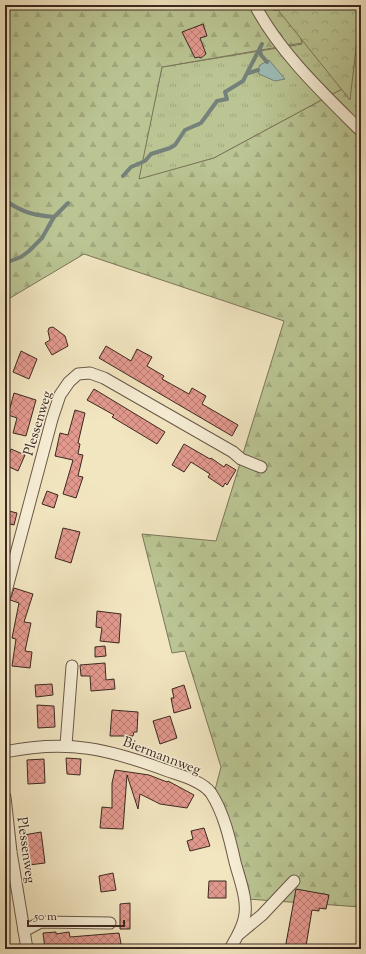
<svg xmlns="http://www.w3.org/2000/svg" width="366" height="954" font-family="'Sorts Mill Goudy',serif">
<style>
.grass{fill:url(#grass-tufts);stroke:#7a765a}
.forest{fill:url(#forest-firs);stroke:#7a765a}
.park{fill:url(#park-crowns);stroke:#7a765a}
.water{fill:#9cbeb8;stroke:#75827b}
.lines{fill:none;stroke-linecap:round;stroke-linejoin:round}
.stream{stroke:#75827b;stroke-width:4}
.building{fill:url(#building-cross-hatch);stroke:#3b2820}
.street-casing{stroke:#695848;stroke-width:13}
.street{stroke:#f7efd7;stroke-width:11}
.labels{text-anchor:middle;stroke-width:3;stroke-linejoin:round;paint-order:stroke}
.street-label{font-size:14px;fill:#3b2820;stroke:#f7efd7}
</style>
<defs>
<pattern id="grass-tufts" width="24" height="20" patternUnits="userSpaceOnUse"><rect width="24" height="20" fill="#bac593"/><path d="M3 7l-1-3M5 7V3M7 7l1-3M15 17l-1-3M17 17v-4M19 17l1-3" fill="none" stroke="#a1a97e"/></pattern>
<pattern id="forest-firs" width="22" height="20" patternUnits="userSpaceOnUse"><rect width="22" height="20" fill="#bac593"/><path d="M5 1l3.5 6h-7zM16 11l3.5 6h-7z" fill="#a1a97e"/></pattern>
<pattern id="park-crowns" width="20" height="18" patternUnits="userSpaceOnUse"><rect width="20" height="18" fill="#bac593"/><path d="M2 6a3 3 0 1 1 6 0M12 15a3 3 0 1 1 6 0" fill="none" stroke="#a1a97e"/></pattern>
<pattern id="building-cross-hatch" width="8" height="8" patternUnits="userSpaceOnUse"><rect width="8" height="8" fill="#e3998e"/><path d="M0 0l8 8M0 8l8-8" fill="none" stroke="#b97d74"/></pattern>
</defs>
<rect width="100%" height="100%" fill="#f2e6c1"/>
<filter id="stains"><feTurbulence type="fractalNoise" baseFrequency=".005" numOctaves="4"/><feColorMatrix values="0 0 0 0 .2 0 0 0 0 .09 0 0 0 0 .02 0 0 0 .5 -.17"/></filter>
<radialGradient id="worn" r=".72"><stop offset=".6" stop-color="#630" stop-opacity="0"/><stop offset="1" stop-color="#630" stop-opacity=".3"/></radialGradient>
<polygon class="grass" points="292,5 344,88 214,158 138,180 162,67 302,44"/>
<polygon class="forest" points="5,5 292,5 302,43 162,67 139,179 214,158 344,88 361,5 361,907 247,899 215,790 221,767 185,651 172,653 142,534 216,541 284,321 84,254 5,301"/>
<polygon class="park" points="274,5 361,5 350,100"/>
<polygon class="water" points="269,60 285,79 275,81 259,74 258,70 260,65"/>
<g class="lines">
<g class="stream">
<polyline points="275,9 275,5"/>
<polyline points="260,49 261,55 267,62"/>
<polyline points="249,73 258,70"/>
<polyline points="123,176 131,167 145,161 151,154 170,148 175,145 185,130 201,123 217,101 227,99 225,92 243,81 262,44"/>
<path d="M6,201C24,213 33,215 54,217"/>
<polyline points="5,263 21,257 29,251 42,238 54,217 68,203"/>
</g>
</g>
<g class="building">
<polygon points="203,24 207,36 200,38 206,54 201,58 198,57 195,58 182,32"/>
<polygon points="53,327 65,336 68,346 52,355 45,343 50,340 48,331 49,328"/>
<polygon points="106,346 131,361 137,349 152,357 147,366 164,376 162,379 189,394 192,388 206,396 202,404 238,425 232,436 99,358"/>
<polygon points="21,351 37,359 29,379 13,372"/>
<polygon points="94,389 165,432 157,444 112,417 114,415 87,400"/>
<polygon points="14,393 36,400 26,436 13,433 17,418 8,415"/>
<polygon points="75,410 85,413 78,443 80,444 78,454 83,455 78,476 83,477 76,498 63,494 73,460 55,456 60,433 68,435"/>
<polygon points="184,444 210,459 211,458 224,467 226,464 236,470 227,485 225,483 223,487 208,477 210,474 191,462 184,472 172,465"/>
<polygon points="11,449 25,455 18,471 5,465"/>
<polygon points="47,491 58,495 54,508 42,504"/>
<polygon points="5,510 17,513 14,525 5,523"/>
<polygon points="63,528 80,532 71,563 55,558"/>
<polygon points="14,588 33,594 24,622 31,623 25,651 32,652 30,668 12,666 16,639 12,638 19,603 10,600"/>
<polygon points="97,611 121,614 119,643 100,641 102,628 96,627"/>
<polygon points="105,646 106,656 95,657 95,647"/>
<polygon points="105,663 106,680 114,679 115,689 91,691 90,676 81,676 80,665"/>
<polygon points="52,684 53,695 36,697 35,685"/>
<polygon points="184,685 191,708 174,713 171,698 174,698 172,689"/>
<polygon points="37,705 54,706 55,727 38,728"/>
<polygon points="112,710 138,712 137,732 134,732 133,736 110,736"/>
<polygon points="170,716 177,738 160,744 153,721"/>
<polygon points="66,758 81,759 80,775 67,774"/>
<polygon points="44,759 45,783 28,784 27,760"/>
<polygon points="115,770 149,775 167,782 168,781 194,795 187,808 160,804 140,794 138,809 127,775 123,829 100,828 102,807 112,808 112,783"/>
<polygon points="204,828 210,846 190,851 187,841 193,839 191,831"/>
<polygon points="41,832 45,863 29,865 24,835"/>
<polygon points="113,873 116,890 101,892 99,876"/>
<polygon points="209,881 226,881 226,898 208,898"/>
<polygon points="296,889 329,895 326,909 319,908 319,911 312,910 306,946 297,945 296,949 285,949"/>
<polygon points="130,903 130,929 120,929 120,904"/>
<polygon points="56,932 56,934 69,932 70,937 119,933 122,949 45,949 43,933"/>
</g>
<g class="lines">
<defs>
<g id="street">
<path d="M255,5C279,52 324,94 361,131"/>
<polyline points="5,595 52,419 60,395 69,382 78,374 90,373 104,378 233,452 241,459 261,467"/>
<polyline points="66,745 72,666"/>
<path d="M5,752C68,739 109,749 168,771C182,776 202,781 211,793C224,813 230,840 235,862C239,878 249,902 244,919C242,929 235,940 230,949"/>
<polyline points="5,797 11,852 27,949"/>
<polyline points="24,931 41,922 110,923"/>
<polyline points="239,934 262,915 294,881"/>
</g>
</defs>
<use href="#street" class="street-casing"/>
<use href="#street" class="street"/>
</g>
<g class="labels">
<g class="street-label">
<text transform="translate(37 423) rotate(-73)" y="5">Plessenweg</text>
<text transform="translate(162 755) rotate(21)" y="5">Biermannweg</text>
<text transform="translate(27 850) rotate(82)" y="5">Plessenweg</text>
</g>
</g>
<rect width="366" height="954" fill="none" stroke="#f2e6c1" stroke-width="20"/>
<rect x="6" y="6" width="354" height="942" fill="none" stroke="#3b2820" stroke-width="2"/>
<rect x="10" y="10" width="346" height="934" fill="none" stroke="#3b2820"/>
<path d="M28 920v6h96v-6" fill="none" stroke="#3b2820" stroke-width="2"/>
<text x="34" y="920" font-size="12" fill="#3b2820" stroke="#f7efd7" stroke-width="3" paint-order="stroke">50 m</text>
<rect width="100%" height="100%" filter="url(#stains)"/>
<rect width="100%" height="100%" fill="url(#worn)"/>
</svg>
